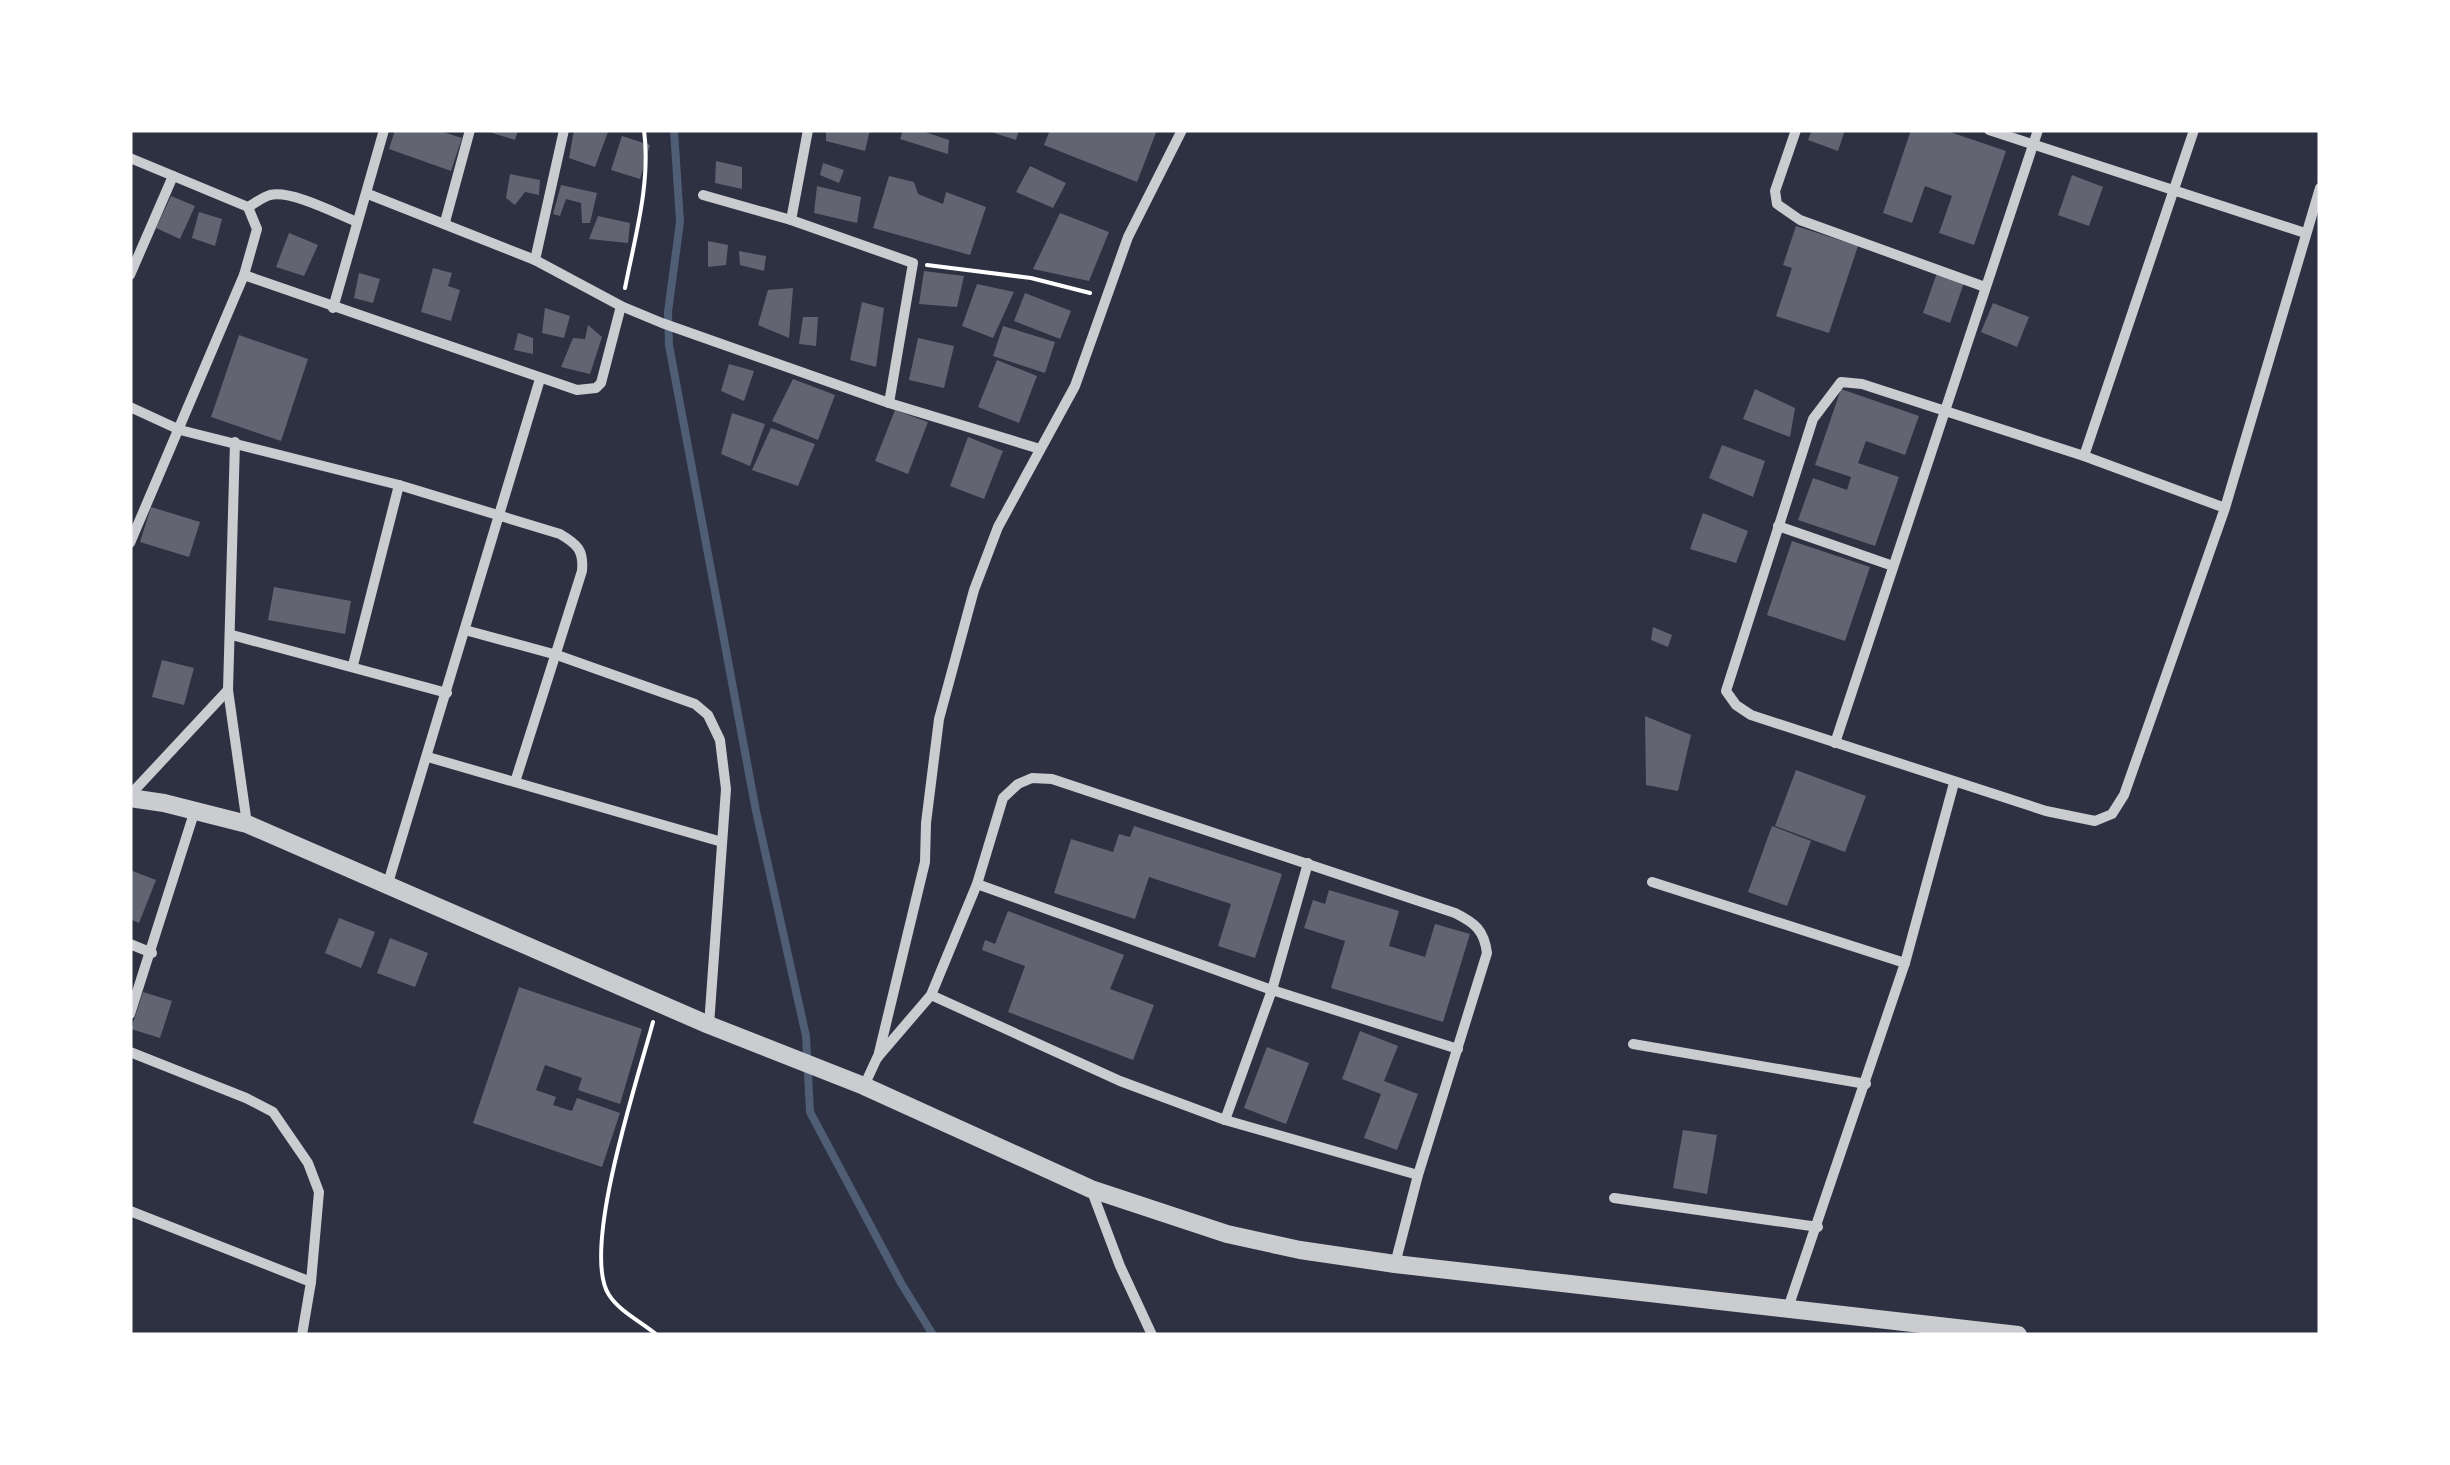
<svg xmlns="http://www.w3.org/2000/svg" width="2450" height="1465" font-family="Karla,sans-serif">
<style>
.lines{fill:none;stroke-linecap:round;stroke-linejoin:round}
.stream{stroke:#4f5d75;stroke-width:8}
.building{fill:#626471}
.path{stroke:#fff;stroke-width:4}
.minor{stroke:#caccd0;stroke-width:10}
.tertiary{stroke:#caccd0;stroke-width:18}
</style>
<rect width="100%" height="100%" fill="#2d3142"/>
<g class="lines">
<polyline class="stream" points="674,130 680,222 668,312 669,345 756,811 806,1036 810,1112 901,1283 933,1335"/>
</g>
<g class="building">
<polygon points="395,130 437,130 462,138 451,171 389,149"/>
<polygon points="483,130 518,130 515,140"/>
<polygon points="574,130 608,132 595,167 569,158"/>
<polygon points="826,130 870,130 865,151 826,141"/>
<polygon points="903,130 919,130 949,140 948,154 900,139"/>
<polygon points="985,130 1019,130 1016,140"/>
<polygon points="1050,130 1157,130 1137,182 1044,145"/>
<polygon points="1812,130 1845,130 1838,151 1808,140"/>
<polygon points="1911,130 1944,130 2006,151 1974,245 1939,233 1952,196 1925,186 1912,223 1883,213"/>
<polygon points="622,136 650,145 640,179 611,170"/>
<polygon points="716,161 742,167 742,189 715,183"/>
<polygon points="823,163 844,170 839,183 820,175"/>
<polygon points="1030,166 1066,183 1053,208 1016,192"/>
<polygon points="510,174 540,180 539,195 525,192 515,205 506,198"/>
<polygon points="2072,175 2103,187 2089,226 2058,215"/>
<polygon points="889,176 914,182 918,194 943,204 946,192 986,207 970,255 873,228"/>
<polygon points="561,185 597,193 590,223 582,223 581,203 566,199 560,216 553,214"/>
<polygon points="817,186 861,197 857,223 814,213"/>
<polygon points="171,196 195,206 180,239 156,228"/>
<polygon points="199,212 222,219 215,246 192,238"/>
<polygon points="1060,213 1109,232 1089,281 1033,269"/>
<polygon points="598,216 630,223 628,243 589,239"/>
<polygon points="1796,226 1858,246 1829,333 1776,316 1792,268 1783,265"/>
<polygon points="289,233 318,245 304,276 276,267"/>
<polygon points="708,241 728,245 726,265 708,267"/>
<polygon points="739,251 766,256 764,271 740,265"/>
<polygon points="433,268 452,273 448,286 460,290 451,321 421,312"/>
<polygon points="1938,270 1965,280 1950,323 1923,313"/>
<polygon points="924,271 964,276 957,307 919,304"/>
<polygon points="359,273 380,279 373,303 354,298"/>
<polygon points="977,284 1014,292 993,338 962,326"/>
<polygon points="793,288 789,338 758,325 768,290"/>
<polygon points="1025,293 1071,311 1060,339 1014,321"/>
<polygon points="862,302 884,308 876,367 850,360"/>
<polygon points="1993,303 2029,317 2017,347 1981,332"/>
<polygon points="545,308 570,316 564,338 542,333"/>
<polygon points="803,317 818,317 816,346 799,344"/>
<polygon points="588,325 602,337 590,374 561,367 573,338 585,339"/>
<polygon points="1003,326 1055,342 1045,373 993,356"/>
<polygon points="518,333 533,338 533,354 514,350"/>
<polygon points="239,335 308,359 281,441 211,417"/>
<polygon points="918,338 954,346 944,388 909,380"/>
<polygon points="997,360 1037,376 1019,423 978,407"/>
<polygon points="729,364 754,371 744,401 721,391"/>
<polygon points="793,379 835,395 818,440 772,421"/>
<polygon points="1755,389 1795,408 1790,437 1743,419"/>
<polygon points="1841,389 1919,416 1905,455 1866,441 1858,463 1899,477 1875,546 1798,520 1813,478 1847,490 1851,477 1815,465"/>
<polygon points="895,410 928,422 908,474 875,461"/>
<polygon points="732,413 765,424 750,466 721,454"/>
<polygon points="771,428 815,444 798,486 752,470"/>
<polygon points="968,437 1003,451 984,499 950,486"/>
<polygon points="1722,445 1765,461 1753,497 1709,478"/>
<polygon points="151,507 200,522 189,557 140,542"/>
<polygon points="1703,513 1748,531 1736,563 1690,549"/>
<polygon points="1792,541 1870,567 1845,641 1767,615"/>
<polygon points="274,587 351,601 345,634 268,620"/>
<polygon points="1653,627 1672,635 1668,647 1651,640"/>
<polygon points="162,660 194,668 184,705 152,697"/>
<polygon points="1645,716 1691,735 1678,791 1646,785"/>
<polygon points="1796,770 1866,796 1845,852 1775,826"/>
<polygon points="1134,826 1282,874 1255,958 1218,946 1231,904 1149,877 1135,919 1054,893 1071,839 1113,852 1119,834 1130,837"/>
<polygon points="1772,826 1811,841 1787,906 1748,892"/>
<polygon points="130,870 156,880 139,923 130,919"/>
<polygon points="1329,890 1399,911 1389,946 1425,957 1435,924 1470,934 1443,1022 1331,988 1345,941 1304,928 1313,900 1325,904"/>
<polygon points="1008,911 1124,955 1110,989 1154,1005 1133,1060 1008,1012 1025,966 982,950 985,940 995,944"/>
<polygon points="339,918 375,932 361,968 325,953"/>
<polygon points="390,938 428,953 415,987 377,973"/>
<polygon points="519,987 642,1029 620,1104 578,1090 582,1078 545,1065 536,1090 556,1097 553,1105 572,1111 577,1098 620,1113 602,1167 473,1123"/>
<polygon points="143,992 172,1001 160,1038 131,1029"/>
<polygon points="1360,1031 1398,1046 1384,1081 1418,1094 1397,1150 1364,1138 1381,1094 1342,1079"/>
<polygon points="1267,1047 1309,1063 1286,1124 1244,1108"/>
<polygon points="1683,1130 1717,1135 1707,1194 1673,1188"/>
</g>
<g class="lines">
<g class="path">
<polyline points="927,265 1031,278 1090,293"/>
<path d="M625,288C635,237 651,182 644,130"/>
<path d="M653,1022C639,1075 580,1251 609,1295C620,1312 642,1322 657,1335"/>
</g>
<g class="minor">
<polyline points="1796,130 1775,191 1777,204 1800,220 1985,287"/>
<polyline points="1989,130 2305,233"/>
<polyline points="130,158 248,207 257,229 244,275 130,543"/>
<polyline points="368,194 535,260 621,306 662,323 889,403 1040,449"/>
<polyline points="703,195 791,220 913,263 889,403"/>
<path d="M248,207C255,203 263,197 270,195C292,190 337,214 357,222"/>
<polyline points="791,220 808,130"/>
<polyline points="445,222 470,130"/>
<polyline points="535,260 564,130"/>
<polyline points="130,275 173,176"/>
<polyline points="244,275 577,390 596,388 601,383 621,306"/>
<polyline points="333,308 384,130"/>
<path d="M130,407L180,430L399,485L560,534C577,544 584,550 582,571L515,782"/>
<polyline points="235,442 228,690 247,824"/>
<polyline points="2084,456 2194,130"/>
<polyline points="2225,508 2084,456 1862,384 1841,382 1813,419 1726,691 1736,705 1751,715 2046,811 2095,821 2112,814 2124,795 2225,508 2320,188"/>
<polyline points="1778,526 1893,566"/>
<polyline points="465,630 557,655 695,704 708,715 720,740 726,789 709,1025"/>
<polyline points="232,635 447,693"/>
<polyline points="353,665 399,485"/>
<polyline points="1835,743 2038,130"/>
<polyline points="428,757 722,842"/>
<polyline points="130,795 228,690"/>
<polyline points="1652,882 1905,963"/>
<polyline points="388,883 540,379"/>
<polyline points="977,884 1272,990 1458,1049"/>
<polyline points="130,944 152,953"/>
<polyline points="931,995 1120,1081 1225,1120 1418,1175"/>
<polyline points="130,1014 195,810"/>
<polyline points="1633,1044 1866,1084"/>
<polyline points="130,1052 246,1098 273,1112 308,1163 319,1192 311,1282"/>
<polyline points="878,1057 925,862 926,823 939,719 974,590 998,527 1075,386 1128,237 1182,130"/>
<path d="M864,1086L877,1058L931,995L977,884L1003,798L1018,784L1032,778L1052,779L1455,913C1475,923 1484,930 1487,953L1418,1175L1395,1264"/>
<polyline points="1225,1120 1272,990 1308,863"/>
<polyline points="1091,1189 1120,1266 1152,1335"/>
<polyline points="1614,1198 1818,1227"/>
<polyline points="130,1211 311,1282 302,1335"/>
<polyline points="1788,1308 1905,963 1954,783"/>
</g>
<polyline class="tertiary" points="130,798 164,803 247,824 709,1025 864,1086 1091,1189 1227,1234 1300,1250 1395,1264 2018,1335"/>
</g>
<rect width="2450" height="1465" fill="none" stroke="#ffffff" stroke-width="265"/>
</svg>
